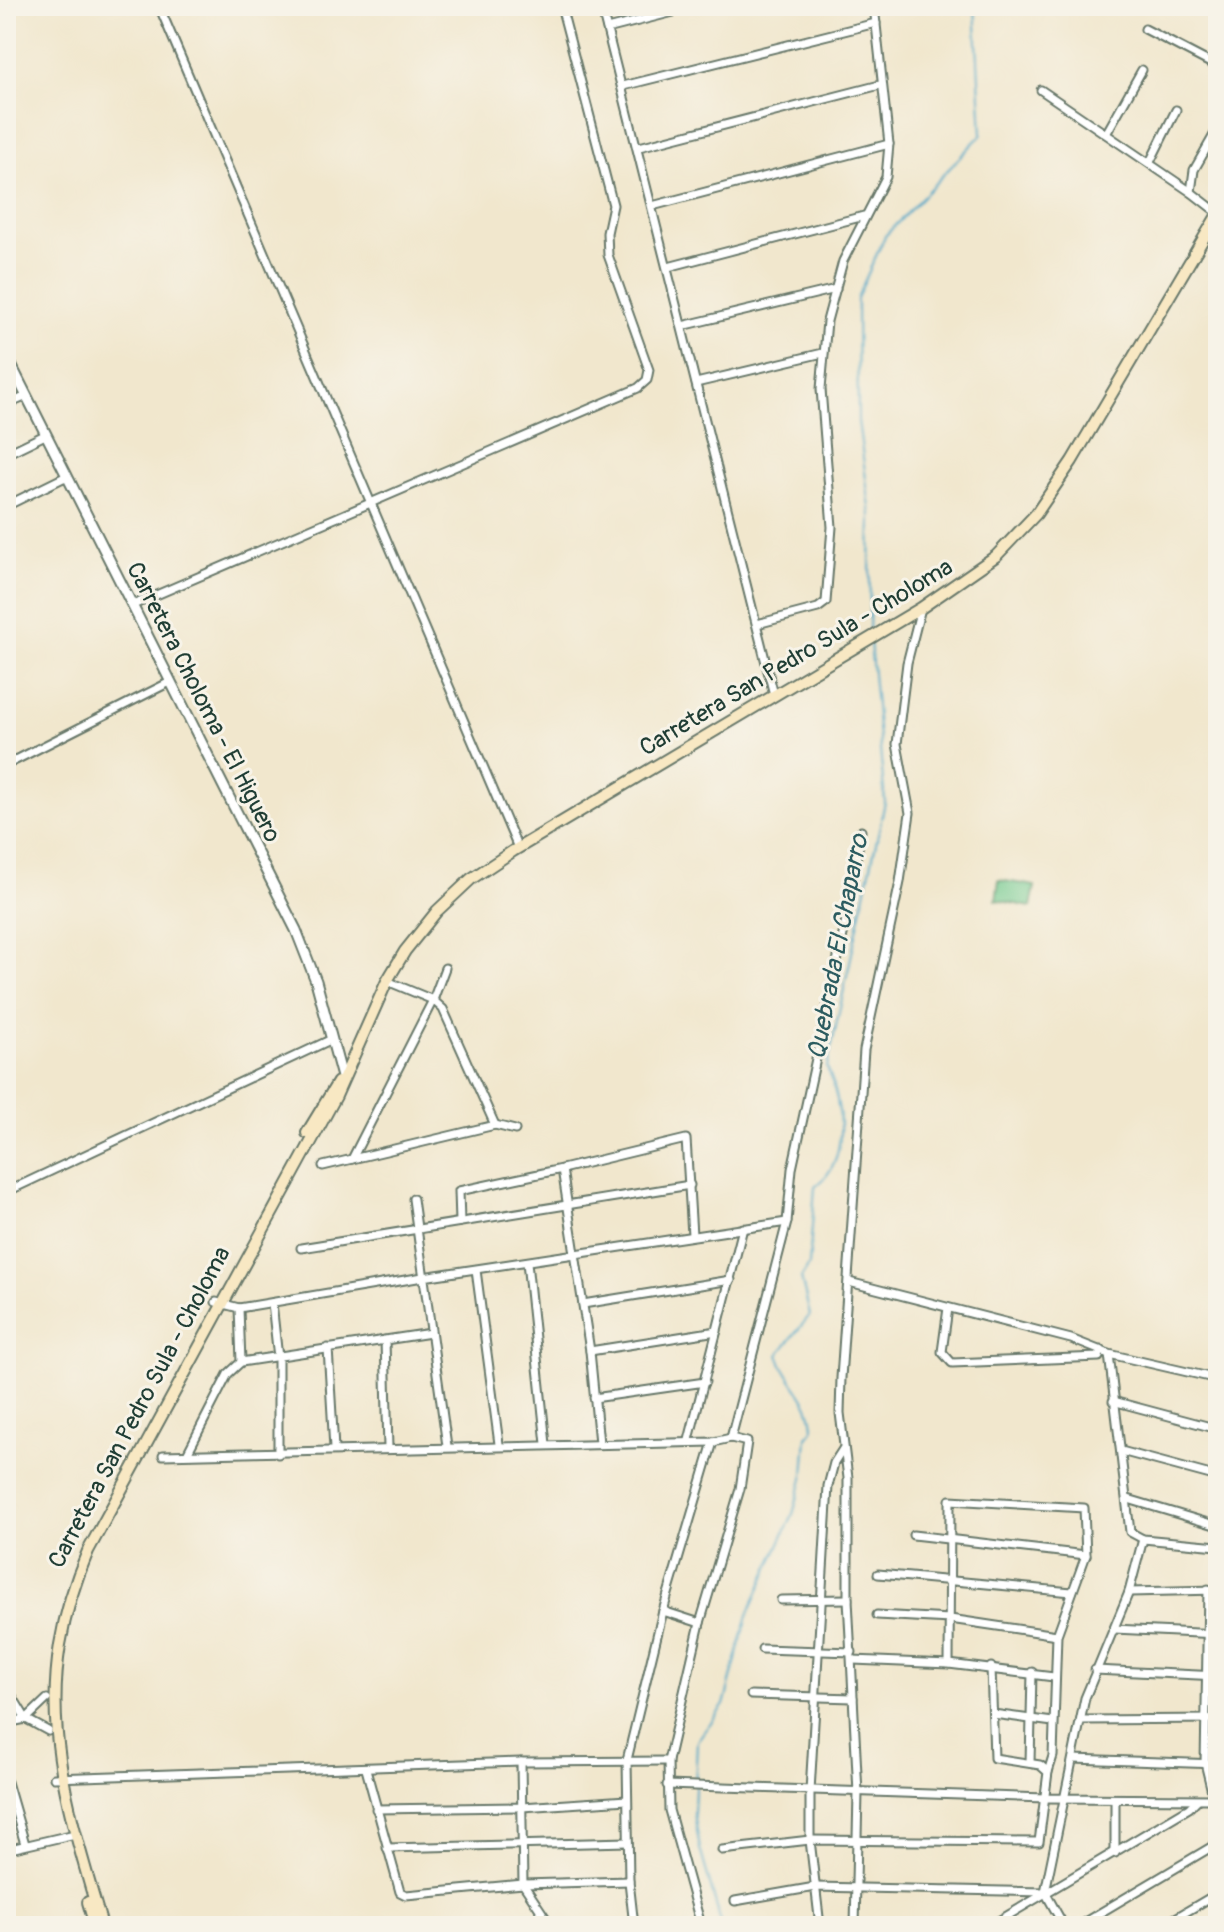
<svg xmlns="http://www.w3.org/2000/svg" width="1224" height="1932" font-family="Pangolin,sans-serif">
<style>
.garden{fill:#75cb90;stroke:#4a8462;stroke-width:2}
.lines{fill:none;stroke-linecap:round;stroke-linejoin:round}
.stream{stroke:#4aa6c8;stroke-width:2}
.minor-casing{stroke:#68786a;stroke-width:11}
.tertiary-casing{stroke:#68786a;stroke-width:13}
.secondary-casing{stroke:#68786a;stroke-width:14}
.minor{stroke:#fff;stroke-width:7}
.tertiary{stroke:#fff;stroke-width:9}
.secondary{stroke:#f8e8c3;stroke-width:10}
.labels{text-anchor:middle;stroke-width:6;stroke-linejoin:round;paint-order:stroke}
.street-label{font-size:24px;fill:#1f3d34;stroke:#f7f3e8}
.water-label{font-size:26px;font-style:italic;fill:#2c5c60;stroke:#f7f3e8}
</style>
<rect width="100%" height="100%" fill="#f7f3e8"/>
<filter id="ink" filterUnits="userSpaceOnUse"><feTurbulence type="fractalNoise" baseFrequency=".0125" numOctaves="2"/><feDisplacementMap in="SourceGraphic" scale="16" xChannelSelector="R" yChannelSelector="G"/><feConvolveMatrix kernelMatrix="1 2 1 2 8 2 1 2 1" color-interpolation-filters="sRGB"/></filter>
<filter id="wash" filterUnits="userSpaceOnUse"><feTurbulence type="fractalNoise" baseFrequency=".006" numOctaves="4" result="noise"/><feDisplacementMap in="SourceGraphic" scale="32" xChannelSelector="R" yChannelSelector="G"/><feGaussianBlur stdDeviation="1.8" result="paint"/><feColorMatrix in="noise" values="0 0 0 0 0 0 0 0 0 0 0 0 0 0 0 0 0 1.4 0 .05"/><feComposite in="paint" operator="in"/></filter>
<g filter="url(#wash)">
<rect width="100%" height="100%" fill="#f1e7cd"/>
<polygon class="garden" points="999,880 1035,886 1031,907 996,900"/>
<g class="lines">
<g class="stream">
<polyline points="869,635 871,515 858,421 857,298 885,236 982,134 975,6"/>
<path d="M722,1926L700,1849L694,1813L697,1741L724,1705L748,1615L793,1514L804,1475L807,1437L813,1430C813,1398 788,1384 778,1355L810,1315L801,1278L809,1265L815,1187C851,1160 842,1104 827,1067L885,802L870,642"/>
</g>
</g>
</g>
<g filter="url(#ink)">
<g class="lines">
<defs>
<g id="minor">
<polyline points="159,6 518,848"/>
<polyline points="601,6 774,695"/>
<polyline points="607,29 697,6"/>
<polyline points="1145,29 1218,67"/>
<polyline points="623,86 876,23"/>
<polyline points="1041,90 1191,192"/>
<polyline points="1218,128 1194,170 1191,192 1218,213"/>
<polyline points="1106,134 1142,70"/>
<polyline points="639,147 880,85"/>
<polyline points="1150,162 1176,110"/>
<polyline points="652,206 889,144"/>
<polyline points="668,267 864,216"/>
<polyline points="682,326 836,289"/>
<polyline points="696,383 823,353"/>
<polyline points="6,405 27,396"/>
<polyline points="6,454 45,435"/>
<polyline points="6,506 67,476"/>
<polyline points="133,605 638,388 647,380 649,370 608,255 607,233 613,205 561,6"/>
<polyline points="757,624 818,608 826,602 832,527 821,389 827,321 843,261 886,177 889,144 874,6"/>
<polyline points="6,765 170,682"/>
<polyline points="387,981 433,1000 443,1009 495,1125"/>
<polyline points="352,1159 433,1000 445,968"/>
<polyline points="323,1166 495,1125 515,1130"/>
<polyline points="562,1169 686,1139 692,1235"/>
<polyline points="6,1192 330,1040"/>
<polyline points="413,1199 447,1446"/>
<polyline points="460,1222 459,1191 562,1169 590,1351 599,1443"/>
<polyline points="301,1248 690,1185"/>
<polyline points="527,1262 546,1444"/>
<polyline points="476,1270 499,1444"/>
<polyline points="849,1282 1071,1339 1109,1354"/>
<polyline points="216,1302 239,1308 423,1277 787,1222"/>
<polyline points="272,1303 278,1358 278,1454"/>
<polyline points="583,1304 731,1280"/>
<polyline points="948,1308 942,1352 952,1363 1099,1357 1101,1350"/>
<polyline points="385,1340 388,1448"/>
<polyline points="328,1348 334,1449"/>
<polyline points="590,1351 717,1331"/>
<polyline points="241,1362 431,1333"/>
<polyline points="1218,1379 1109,1354 1130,1532 1143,1539 1218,1546"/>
<polyline points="594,1398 705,1382"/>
<polyline points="1113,1401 1218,1429"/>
<polyline points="731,1438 787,1222 792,1169 844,930 861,831"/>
<polyline points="689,1440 743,1228"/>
<polyline points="1121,1451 1218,1477"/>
<polyline points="188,1452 228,1374 241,1362 239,1308"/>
<polyline points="163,1455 713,1442 731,1438 747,1442 740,1489 700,1623 668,1761 669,1810 699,1918 695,1924 682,1926"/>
<polyline points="1128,1499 1218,1526"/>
<polyline points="913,1535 1086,1555"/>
<polyline points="878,1574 1072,1592"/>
<polyline points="1208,1589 1205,1763 1218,1816"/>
<polyline points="1129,1592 1218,1590"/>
<polyline points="781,1600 848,1599"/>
<polyline points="663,1611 700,1623"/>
<polyline points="877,1615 950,1619 1057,1635 1086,1555 1084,1508 950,1500 950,1504 949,1664"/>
<polyline points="1114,1629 1218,1634"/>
<polyline points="762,1649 852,1652"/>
<polyline points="853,1660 949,1664 1054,1677"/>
<polyline points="1095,1670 1218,1676"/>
<polyline points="6,1686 26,1719 48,1731"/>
<polyline points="751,1695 853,1698"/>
<polyline points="993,1714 1053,1722"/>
<polyline points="1082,1720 1218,1719"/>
<polyline points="6,1723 26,1719 47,1699"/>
<polyline points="1073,1759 1218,1764"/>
<polyline points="521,1762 523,1884 551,1926"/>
<polyline points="1030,1763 1032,1672"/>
<polyline points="366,1769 400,1892 406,1895 523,1884 629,1881"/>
<polyline points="1048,1772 1053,1756 1057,1635"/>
<polyline points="54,1778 521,1762 668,1761"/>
<polyline points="7,1782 25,1844"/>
<polyline points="667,1785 1046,1798 1213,1799"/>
<polyline points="376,1809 522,1807 627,1800"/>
<polyline points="387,1848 628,1842"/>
<polyline points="6,1850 75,1834"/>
<polyline points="722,1850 810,1840 1039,1842 1048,1772 1040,1765 994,1758 991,1667"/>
<polyline points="1115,1853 1115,1799"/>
<polyline points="735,1901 815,1887 1045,1892"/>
<polyline points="634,1926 629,1881 627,1760 663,1611 713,1442"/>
<polyline points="820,1926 810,1840 810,1791 828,1486 834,1463 843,1449"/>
<polyline points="855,1926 858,1793 848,1599 848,1478 840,1413 841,1378 864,1050 900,882 910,813 897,744 907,663 921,608"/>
<polyline points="990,1926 1189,1808 1197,1800"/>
<polyline points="1064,1926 1045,1892 1085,1698 1129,1592 1143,1539"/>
<polyline points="1078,1926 1218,1843"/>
<polyline points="1162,1926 1218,1893"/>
</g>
<polyline id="tertiary" points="6,355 296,930 316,981 342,1077"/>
<g id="secondary">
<polyline points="307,1133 338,1082"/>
<polyline points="88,1902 95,1926"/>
<path d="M102,1926C62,1789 28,1691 88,1551L336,1096L387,981L405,951L437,911L471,879L513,851L921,608L996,556L1036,514L1072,461L1218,214"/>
</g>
</defs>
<use href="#minor" class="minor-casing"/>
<use href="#tertiary" class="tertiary-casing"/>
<use href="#secondary" class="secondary-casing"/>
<use href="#minor" class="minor"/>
<use href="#tertiary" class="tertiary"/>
<use href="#secondary" class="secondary"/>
</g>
</g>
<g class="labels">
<g class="street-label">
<text transform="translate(796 657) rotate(-31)" y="8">Carretera San Pedro Sula - Choloma</text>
<text transform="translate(204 702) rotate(63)" y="8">Carretera Choloma - El Higuero</text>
<text transform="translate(139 1407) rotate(-62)" y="8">Carretera San Pedro Sula - Choloma</text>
</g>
<g class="water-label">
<text transform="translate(837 947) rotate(-79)" y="9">Quebrada El Chaparro</text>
</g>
</g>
<rect width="1224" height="1932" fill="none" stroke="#f7f3e8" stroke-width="32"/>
</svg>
